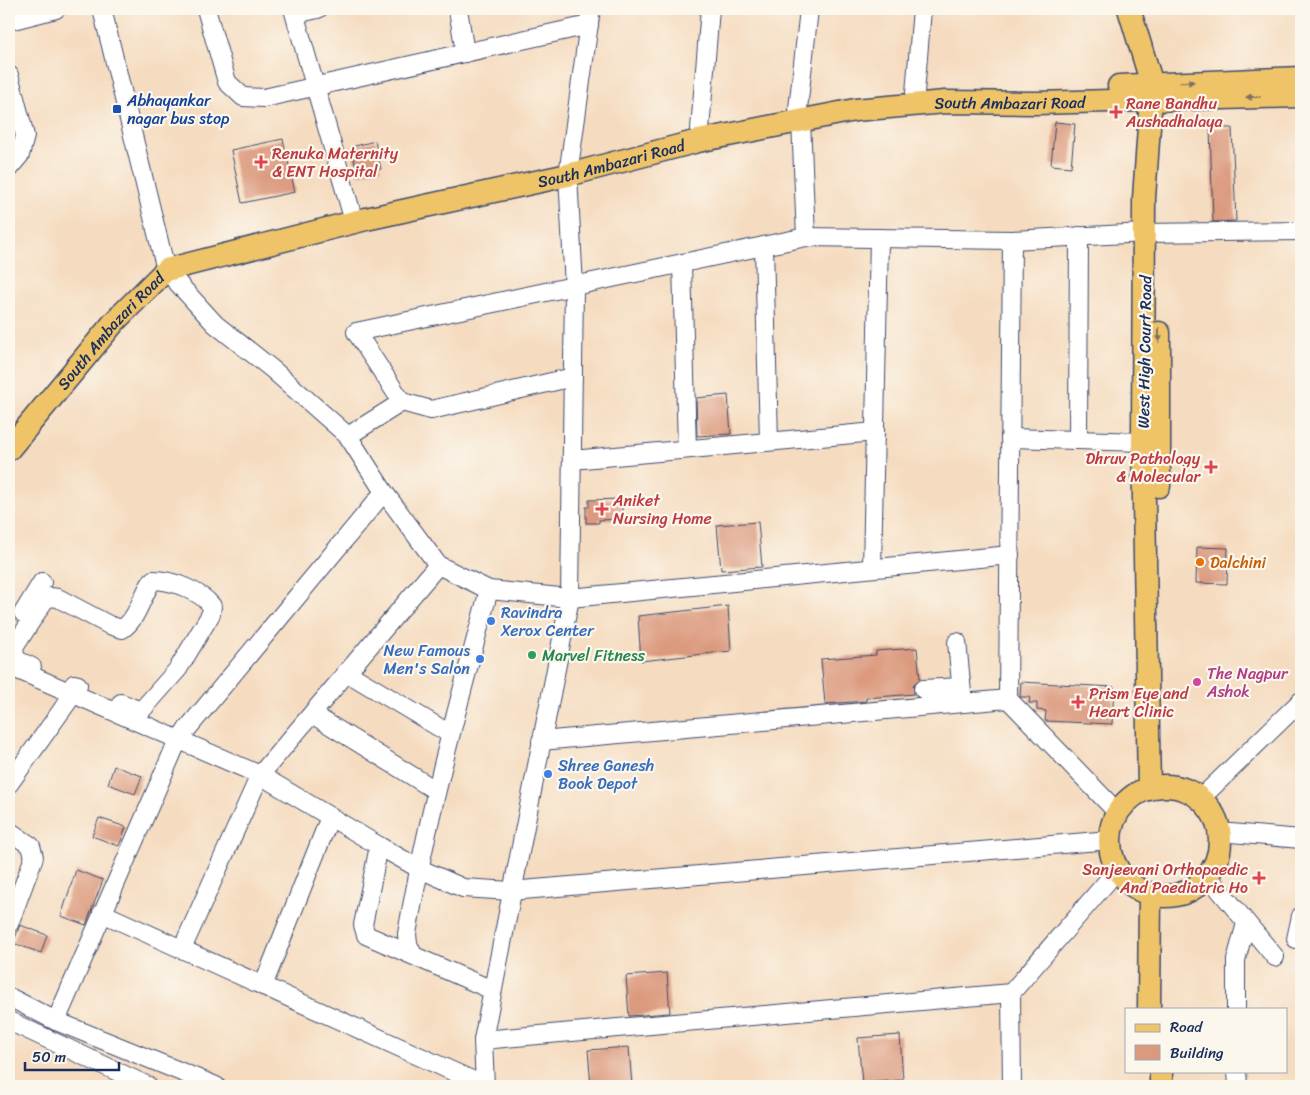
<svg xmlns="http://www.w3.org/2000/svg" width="1310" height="1095" font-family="Sriracha,sans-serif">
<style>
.building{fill:#db9a7e}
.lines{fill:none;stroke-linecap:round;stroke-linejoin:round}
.minor-casing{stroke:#3c496d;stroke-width:20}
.major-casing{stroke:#3c496d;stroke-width:25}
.minor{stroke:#fff;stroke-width:18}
.major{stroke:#efc469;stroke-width:22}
.oneway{fill:#7a7263}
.transit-dot{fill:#1a4fb4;stroke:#fbf7ec;stroke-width:2}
.health-dot{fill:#e0444e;stroke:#fbf7ec;stroke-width:2}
.food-dot{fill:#e8710a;stroke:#fbf7ec;stroke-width:2}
.shop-dot{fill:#3f7fe0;stroke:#fbf7ec;stroke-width:2}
.leisure-dot{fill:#2e9e5b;stroke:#fbf7ec;stroke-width:2}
.hotel-dot{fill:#d1479c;stroke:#fbf7ec;stroke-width:2}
.labels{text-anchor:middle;stroke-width:4.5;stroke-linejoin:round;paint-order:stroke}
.transit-label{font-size:16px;fill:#164399;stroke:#fbf7ec;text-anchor:start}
.street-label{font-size:16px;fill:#1b2f5e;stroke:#fbf7ec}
.health-label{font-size:16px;fill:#be3a42;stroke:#fbf7ec;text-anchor:start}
.food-label{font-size:16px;fill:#c56008;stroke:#fbf7ec;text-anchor:start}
.shop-label{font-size:16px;fill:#366cbe;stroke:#fbf7ec;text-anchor:start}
.leisure-label{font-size:16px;fill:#27864d;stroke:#fbf7ec;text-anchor:start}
.hotel-label{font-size:16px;fill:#b23c85;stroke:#fbf7ec;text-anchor:start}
</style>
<rect width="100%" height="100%" fill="#fbf7ec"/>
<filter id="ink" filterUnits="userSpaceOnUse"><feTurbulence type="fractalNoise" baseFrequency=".02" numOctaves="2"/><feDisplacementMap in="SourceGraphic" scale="10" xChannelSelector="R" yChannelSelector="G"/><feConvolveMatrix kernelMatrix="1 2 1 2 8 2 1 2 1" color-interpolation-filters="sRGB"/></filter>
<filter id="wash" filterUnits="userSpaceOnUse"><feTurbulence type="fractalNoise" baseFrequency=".0096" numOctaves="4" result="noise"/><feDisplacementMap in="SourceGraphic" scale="20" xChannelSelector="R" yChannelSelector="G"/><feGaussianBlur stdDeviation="1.12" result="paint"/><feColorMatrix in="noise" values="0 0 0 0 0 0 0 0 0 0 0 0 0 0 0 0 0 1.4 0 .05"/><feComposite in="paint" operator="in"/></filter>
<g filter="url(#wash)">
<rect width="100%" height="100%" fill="#f5dbbf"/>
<g id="blocks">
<g class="building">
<polygon points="1055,122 1075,124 1071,167 1051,165"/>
<polygon points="1210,128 1232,128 1236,221 1213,222"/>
<polygon points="283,139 295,192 242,203 231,150"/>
<polygon points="375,141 381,169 358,175 351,147"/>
<polygon points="728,395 731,434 697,436 696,398"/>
<polygon points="622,499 622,519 599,520 599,523 586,523 586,507 589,507 589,500"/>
<polygon points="758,522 762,567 721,570 717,525"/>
<polygon points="1197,547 1228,548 1227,584 1196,583"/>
<polygon points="728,606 731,651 641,661 638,616"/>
<polygon points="917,648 920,679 913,685 914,694 866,698 866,701 825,704 821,659 876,655 876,651"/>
<polygon points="1021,682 1114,687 1112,724 1045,721 1046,711 1037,710 1037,703 1029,703 1030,697 1020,697"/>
<polygon points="114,766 142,776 135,794 108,784"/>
<polygon points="99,818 126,827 119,846 92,836"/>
<polygon points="76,870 103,880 86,925 61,916"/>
<polygon points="20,925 47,935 41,953 13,943"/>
<polygon points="667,973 670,1013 629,1016 626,976"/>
<polygon points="900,1035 903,1080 862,1083 858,1038"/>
<polygon points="629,1047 632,1086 591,1086 588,1050"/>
</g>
</g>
</g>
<g filter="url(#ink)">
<use href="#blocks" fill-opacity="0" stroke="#3c496d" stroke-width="1"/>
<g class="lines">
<defs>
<g id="minor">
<polyline points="102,9 166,270 215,324 272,369 348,436 384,492 438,565 489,590 570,598 1010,555"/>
<polyline points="206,9 227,82 243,97 264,98 589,25"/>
<polyline points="293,9 351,211"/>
<polyline points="458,9 465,53"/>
<polyline points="295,14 318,9"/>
<polyline points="9,21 56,9"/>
<polyline points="9,75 25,136 20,155 9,168"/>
<polyline points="915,93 922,9"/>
<polyline points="798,109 809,9"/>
<polyline points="801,121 806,237"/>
<polyline points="700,129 710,9"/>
<polyline points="764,246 769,441"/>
<polyline points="682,263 687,449"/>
<polyline points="573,377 431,410 402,402 356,332 806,237 1012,240 1145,233 1301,231"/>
<polyline points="348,436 402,402"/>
<polyline points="1010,438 1143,442"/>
<polyline points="1078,440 1079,236"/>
<polyline points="572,460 875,432"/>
<polyline points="872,568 879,238"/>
<polyline points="23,613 42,582"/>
<polyline points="957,642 963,703"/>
<polyline points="9,666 260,775 379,846 418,868 463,888 511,891 1110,840"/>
<path d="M32,667L19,661L14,655L15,646L44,601L50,597L58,598L109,625L122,629C138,619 142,594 153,580C172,580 200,591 212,606L211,614L178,669L141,711L121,703"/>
<polyline points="346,672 450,734"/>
<polyline points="923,689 961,687"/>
<polyline points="1008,699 1012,240"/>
<polyline points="312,714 435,790"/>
<polyline points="541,741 1008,699 1118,813"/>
<polyline points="9,784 74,693 78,685 74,684"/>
<polyline points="1200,799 1301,701"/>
<polyline points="9,831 31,846 34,857 9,924"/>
<polyline points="1219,832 1301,839"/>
<polyline points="379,846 363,925 366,935 492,990"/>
<polyline points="1208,876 1275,957"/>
<polyline points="102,913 485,1086"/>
<polyline points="1296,939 1301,916"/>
<polyline points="182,949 260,775 438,565"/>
<path d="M413,955L408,944L407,934C427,817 458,705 489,590"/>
<polyline points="263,986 330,817"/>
<polyline points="9,997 56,1021 216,1086"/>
<polyline points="1236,1009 1236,960 1246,923"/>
<polyline points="9,1021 148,1086"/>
<polyline points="56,1021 178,740 384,492"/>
<polyline points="483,1040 1011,993"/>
<polyline points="1237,1071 1238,1086"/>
<polyline points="485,1086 483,1040 570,598 574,287 568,175 591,9"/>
<polyline points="1012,1086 1011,993 1118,869"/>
</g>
<g id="major">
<polyline points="1129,9 1152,84 1144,198 1143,442 1149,789"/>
<polyline points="1119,86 1301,78"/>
<path id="s1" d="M9,449L115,321L166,270L366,219L568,175L698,141L855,110L945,102L1036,103L1301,96"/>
<polyline points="1159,486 1159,333"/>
<circle cx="1165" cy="841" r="55"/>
<polyline points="1149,1009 1150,894"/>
<polyline points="1161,1086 1161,1071"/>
</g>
</defs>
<use href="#minor" class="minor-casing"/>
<use href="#major" class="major-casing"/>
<use href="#minor" class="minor"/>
<use href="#major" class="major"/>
</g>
<defs><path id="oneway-solid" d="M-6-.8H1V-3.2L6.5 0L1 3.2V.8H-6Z" transform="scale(1.25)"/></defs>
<g class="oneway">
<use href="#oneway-solid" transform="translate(1187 82) rotate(-2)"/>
<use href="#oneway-solid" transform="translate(1253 97) rotate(179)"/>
<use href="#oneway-solid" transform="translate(1159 335) rotate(90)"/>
</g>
</g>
<rect class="transit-dot" x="112" y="104" width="10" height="10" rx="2.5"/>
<g class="health-dot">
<path d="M1113.5 104.5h5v5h5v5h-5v5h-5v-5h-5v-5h5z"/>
<path d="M258.5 154.5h5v5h5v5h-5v5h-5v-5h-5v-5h5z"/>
<path d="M1208.5 459.5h5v5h5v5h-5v5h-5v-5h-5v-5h5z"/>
<path d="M599.5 501.5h5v5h5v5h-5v5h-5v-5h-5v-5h5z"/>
<path d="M1075.5 694.5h5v5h5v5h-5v5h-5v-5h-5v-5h5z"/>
<path d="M1256.5 870.5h5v5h5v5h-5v5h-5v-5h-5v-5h5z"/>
</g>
<circle class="food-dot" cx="1200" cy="562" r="5"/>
<g class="shop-dot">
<circle cx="491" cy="621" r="5"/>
<circle cx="480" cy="659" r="5"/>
<circle cx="548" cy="774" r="5"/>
</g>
<circle class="leisure-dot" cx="532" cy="655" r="5"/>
<circle class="hotel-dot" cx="1197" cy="682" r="5"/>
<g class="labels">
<g class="transit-label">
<text x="127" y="106">Abhayankar<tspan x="127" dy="18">nagar bus stop</tspan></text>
</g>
<g class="street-label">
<text dy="6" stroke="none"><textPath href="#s1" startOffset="1101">South Ambazari Road</textPath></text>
<text dy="6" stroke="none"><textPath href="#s1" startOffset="696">South Ambazari Road</textPath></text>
<text dy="6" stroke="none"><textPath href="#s1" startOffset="156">South Ambazari Road</textPath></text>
<text transform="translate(1144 352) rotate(-89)" y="6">West High Court Road</text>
</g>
<g class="health-label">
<text x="1126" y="109">Rane Bandhu<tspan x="1126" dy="18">Aushadhalaya</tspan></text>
<text x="272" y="159">Renuka Maternity<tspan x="272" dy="18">&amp; ENT Hospital</tspan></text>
<text x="1200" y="464" text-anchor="end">Dhruv Pathology<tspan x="1200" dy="18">&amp; Molecular</tspan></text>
<text x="613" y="506">Aniket<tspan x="613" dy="18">Nursing Home</tspan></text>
<text x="1089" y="699">Prism Eye and<tspan x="1089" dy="18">Heart Clinic</tspan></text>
<text x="1248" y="875" text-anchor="end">Sanjeevani Orthopaedic<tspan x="1248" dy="18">And Paediatric Ho</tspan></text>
</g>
<g class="food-label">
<text x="1210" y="568">Dalchini</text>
</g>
<g class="shop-label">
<text x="501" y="618">Ravindra<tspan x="501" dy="18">Xerox Center</tspan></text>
<text x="470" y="656" text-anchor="end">New Famous<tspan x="470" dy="18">Men's Salon</tspan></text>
<text x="558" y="771">Shree Ganesh<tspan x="558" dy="18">Book Depot</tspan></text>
</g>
<g class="leisure-label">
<text x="542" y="661">Marvel Fitness</text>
</g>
<g class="hotel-label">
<text x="1207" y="679">The Nagpur<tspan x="1207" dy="18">Ashok</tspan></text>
</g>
</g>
<rect width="1310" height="1095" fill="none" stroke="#fbf7ec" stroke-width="30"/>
<rect x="1125" y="1008" width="162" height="65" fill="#fbf7ec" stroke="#a1a7b3"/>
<rect x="1135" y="1024" width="25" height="8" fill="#efc469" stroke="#a1a7b3"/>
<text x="1170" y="1032" font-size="15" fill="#1b2f5e">Road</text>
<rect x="1135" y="1045" width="25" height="15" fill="#db9a7e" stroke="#a1a7b3"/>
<text x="1170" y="1058" font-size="15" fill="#1b2f5e">Building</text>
<path d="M25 1062v8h94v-8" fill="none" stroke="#1b2f5e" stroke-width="2.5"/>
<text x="32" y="1062" font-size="15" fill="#1b2f5e" stroke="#fbf7ec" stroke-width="4" paint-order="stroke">50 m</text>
</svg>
